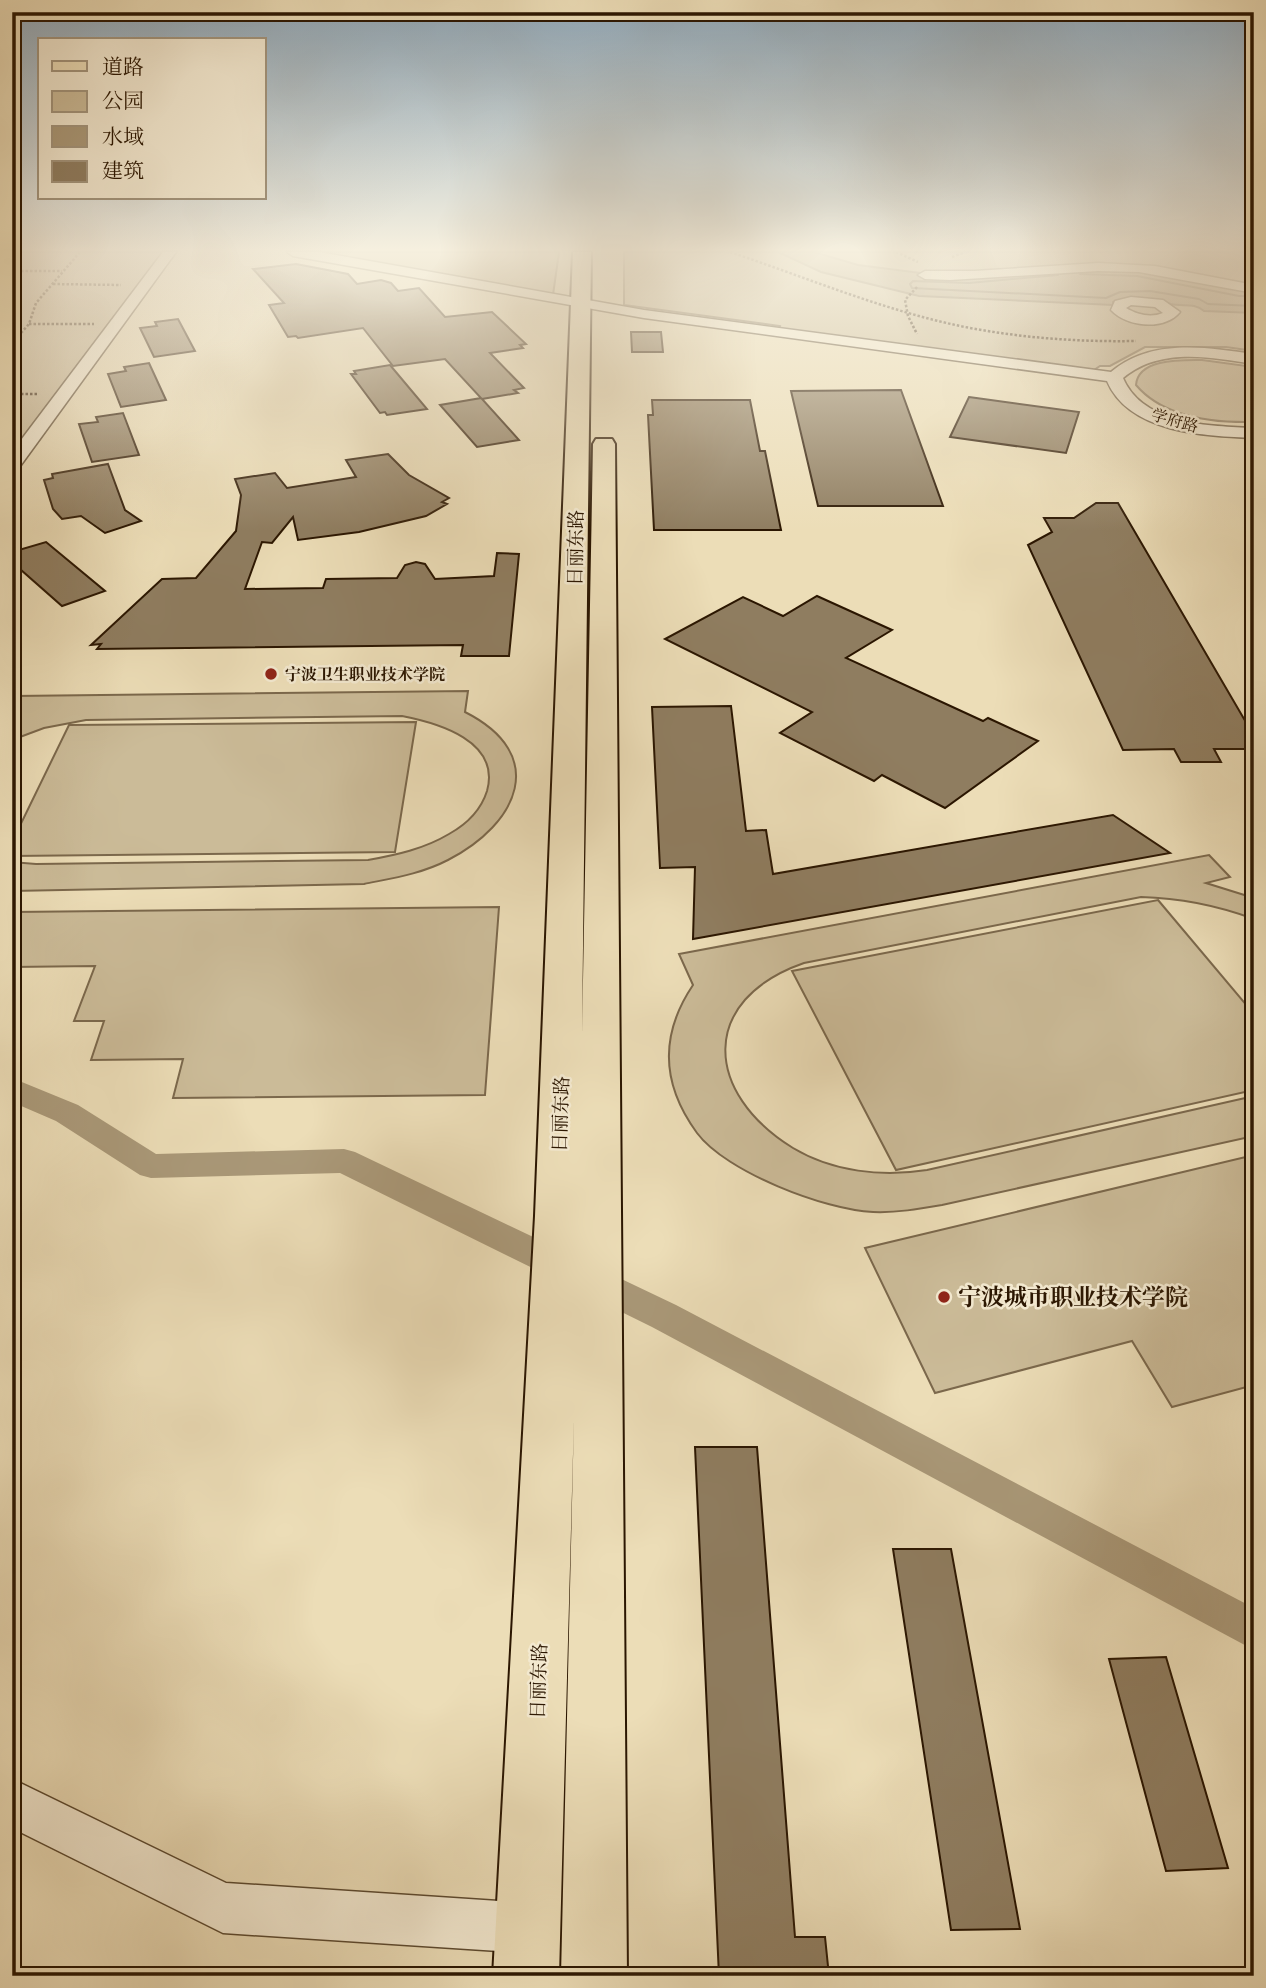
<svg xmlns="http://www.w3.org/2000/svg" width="1266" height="1988" font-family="Alegreya,'Noto Serif SC',serif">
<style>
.green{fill:#cbbb98;stroke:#7b684c;stroke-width:2}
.water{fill:#aa9979;stroke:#776549;stroke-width:2}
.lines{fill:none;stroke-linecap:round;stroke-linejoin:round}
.shore{stroke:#6a583d;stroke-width:2}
.canal{fill:#aa9979;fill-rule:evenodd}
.building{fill:#8f7d60;stroke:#2b1601;stroke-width:2}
.minor-casing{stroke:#5b482e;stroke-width:3}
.major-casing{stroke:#2b1601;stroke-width:4}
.path{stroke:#2b1601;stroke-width:2.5;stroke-dasharray:2.5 2;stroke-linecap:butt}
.minor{fill:#f3e9d0;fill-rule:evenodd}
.major{fill:#ecddb7;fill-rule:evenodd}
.poi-dot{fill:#8f2418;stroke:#f3e9d0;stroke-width:2.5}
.labels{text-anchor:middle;stroke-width:5;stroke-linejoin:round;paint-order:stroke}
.far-street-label{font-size:16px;fill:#2b1601;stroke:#f3e9d0}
.far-poi-label{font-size:16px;font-weight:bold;fill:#2b1601;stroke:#f3e9d0;text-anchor:start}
.street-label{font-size:19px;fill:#2b1601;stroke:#f3e9d0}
.near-poi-label{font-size:23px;font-weight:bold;fill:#2b1601;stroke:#f3e9d0;text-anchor:start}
</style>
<rect width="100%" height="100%" fill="#ecddb7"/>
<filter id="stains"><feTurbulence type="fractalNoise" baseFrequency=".00286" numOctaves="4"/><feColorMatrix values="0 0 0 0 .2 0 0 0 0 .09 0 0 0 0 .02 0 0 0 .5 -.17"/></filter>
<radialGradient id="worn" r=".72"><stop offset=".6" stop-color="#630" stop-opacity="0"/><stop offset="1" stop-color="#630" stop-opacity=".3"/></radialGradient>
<g class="green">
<polygon points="12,252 163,252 12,452"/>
<polygon points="310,252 559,252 553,295"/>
<polygon points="624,252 1254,252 1254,351 1226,347 1145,347 1110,366 1100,366 1091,372 779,330 780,326 624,305"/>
<path d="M1202,360L1254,367V422C1213,423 1164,418 1136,385C1138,358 1182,360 1202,360Z"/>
<path d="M468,691L465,712C550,755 518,824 448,860C421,874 393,878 364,884L12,891V862L36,864L368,860C396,855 424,849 449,834C467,824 481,810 487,791C501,741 438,723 402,716L86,720L44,728L12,740L14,696Z"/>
<polygon points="416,722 395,852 12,856 12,842 69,725"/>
<path d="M1209,855L1230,877L1206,883L1254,898V919C1216,905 1182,898 1141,897L804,963C698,1000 704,1093 793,1148C833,1172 882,1177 927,1170L1254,1096V1136L942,1205C919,1209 896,1213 873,1212C825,1210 726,1172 697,1133C661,1084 660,1034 693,985L679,954Z"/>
<polygon points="1158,900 1254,1014 1254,1090 896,1170 792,971"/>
<polygon points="499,907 485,1095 173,1098 183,1059 91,1060 104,1021 74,1021 95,966 12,967 12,912"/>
<polygon points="1254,1155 1254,1385 1172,1407 1132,1341 935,1393 865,1248"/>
</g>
<path class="water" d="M778,252H814L858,265L944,276L1137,269L1254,289V313L1204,311C1194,302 1183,307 1171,304C1151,298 1133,294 1113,302V305L919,296L821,272Z"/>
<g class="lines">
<g class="shore">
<polyline points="1080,274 1137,276 1239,296 1254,296"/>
<polyline points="1058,275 969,283 913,281 910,284 912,288 1106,298 1120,292 1150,291 1199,299 1208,304 1254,306"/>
</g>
<polygon class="canal" points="12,1078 78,1105 156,1154 344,1149 355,1152 676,1305 1254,1608 1254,1650 652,1327 340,1173 151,1178 140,1175 56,1121 12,1102"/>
</g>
<g class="building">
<polygon points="296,264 348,274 357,284 381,280 391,283 398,291 419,288 445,317 492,312 526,344 520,345 523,348 490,353 524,388 514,390 518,393 482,399 519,440 477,447 440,405 481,398 445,359 393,366 363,328 298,338 296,336 288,337 269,305 284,303 253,269"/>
<polygon points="178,319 195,351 154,357 140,328 157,326 155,322"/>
<polygon points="631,332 661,332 663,352 632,352"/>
<polygon points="149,363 166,400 121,407 108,374 126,371 124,367"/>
<polygon points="390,365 427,409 387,415 385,412 380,413 351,374 356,374 354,371"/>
<polygon points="901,390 943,506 818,506 791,391"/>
<polygon points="969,397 1079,412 1066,453 950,437"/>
<polygon points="652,400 750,400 760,451 765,451 781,530 654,530 648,415 653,415"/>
<polygon points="123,413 139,455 92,462 79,424 98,422 96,417"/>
<polygon points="388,454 409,475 449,498 442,502 447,504 426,516 359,532 298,540 293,517 272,543 262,542 245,589 323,588 326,579 397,578 405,565 416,562 425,564 435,579 494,576 497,553 519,554 509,656 461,656 463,645 97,649 101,644 91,645 162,579 196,578 236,531 241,495 235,479 275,473 287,488 356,477 346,460"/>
<polygon points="108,464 125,510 141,521 105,533 81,516 62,519 53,509 44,480 53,478 52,474"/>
<polygon points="1096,503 1118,503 1254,736 1254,749 1214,749 1221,762 1181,762 1174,749 1123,750 1028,545 1052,532 1044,518 1074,518"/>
<polygon points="46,542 105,591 62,606 12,562 12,552"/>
<polygon points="817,596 892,630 846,658 983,721 988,718 1038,741 945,808 882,775 874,781 780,733 812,712 665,639 743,597 783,616"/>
<polygon points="731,706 746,831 766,830 773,874 1113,815 1170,853 693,939 695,867 660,868 652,707"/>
<polygon points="695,1447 757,1447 795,1937 825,1937 829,1976 719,1976"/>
<polygon points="893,1549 951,1549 1020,1929 951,1930"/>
<polygon points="1166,1657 1228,1868 1166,1871 1109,1659"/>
</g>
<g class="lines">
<defs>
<g id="minor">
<polygon points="163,252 176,252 18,469 12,470 12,452"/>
<path d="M287,252H319L644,310L1111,372C1151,338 1205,347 1254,354V364C1209,357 1160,347 1123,378C1143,425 1210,426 1254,428V438C1205,436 1129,433 1107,381L644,318L293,256Z"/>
<polygon points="1098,263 1155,266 1254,285 1254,293 1139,272 1098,271 950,280 925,279 918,275 925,271 974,271"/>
<path d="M1131,297L1163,300L1180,312C1164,331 1127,327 1111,310L1115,301ZM1131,305L1155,307L1163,313C1151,318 1138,315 1126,308Z"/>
<polygon points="12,1779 226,1883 528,1903 546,1910 553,1928 546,1946 528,1953 223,1933 12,1828"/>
</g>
<polygon id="major" points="573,252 591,252 582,1034 593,444 596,439 612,439 615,444 627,1976 561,1976 574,1417 559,1976 493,1976 535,1216"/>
</defs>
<use href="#minor" class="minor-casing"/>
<use href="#major" class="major-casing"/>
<g class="path">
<path d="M730,252C808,278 885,311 965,327C1022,338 1078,342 1136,341"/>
<polyline points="896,252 918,262"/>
<polyline points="1245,252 1254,254"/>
<polyline points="952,257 965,252"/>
<polyline points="12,271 62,271"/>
<polyline points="53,284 121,285"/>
<polyline points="917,287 905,300 908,316 917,334"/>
<polyline points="29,324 94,324"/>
<polyline points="12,343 29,324 36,303 80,252"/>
<polyline points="12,394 39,394"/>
</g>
<use href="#minor" class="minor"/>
<use href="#major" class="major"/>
</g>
<linearGradient id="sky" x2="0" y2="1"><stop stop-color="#8fa9bc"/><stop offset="0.47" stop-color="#f6f0df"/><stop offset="1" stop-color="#f6f0df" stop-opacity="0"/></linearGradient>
<rect width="1266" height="531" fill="url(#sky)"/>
<g class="poi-dot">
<circle cx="271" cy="674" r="7"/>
<circle cx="944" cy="1297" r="7"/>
</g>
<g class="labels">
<g class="far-street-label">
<text transform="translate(1175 420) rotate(16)" y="6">学府路</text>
</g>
<g class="far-poi-label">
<text x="285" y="680">宁波卫生职业技术学院</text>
</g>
<g class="street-label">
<text transform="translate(575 548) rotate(-89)" y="7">日丽东路</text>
<text transform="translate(560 1114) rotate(-88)" y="7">日丽东路</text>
<text transform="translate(538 1681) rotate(-88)" y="7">日丽东路</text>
</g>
<g class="near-poi-label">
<text x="958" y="1305">宁波城市职业技术学院</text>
</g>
</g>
<rect width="1266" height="1988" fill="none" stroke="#ecddb7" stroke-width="42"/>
<rect x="14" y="14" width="1238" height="1960" fill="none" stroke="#2b1601" stroke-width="3.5"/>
<rect x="21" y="21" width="1224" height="1946" fill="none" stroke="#2b1601" stroke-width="2"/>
<rect x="38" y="38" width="228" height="161" fill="#f3e9d0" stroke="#a3957d" stroke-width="2"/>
<rect x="52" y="61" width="35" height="10" fill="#ecddb7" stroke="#a3957d" stroke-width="2"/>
<text x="102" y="74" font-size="21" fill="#2b1601">道路</text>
<rect x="52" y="91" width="35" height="21" fill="#cbbb98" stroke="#a3957d" stroke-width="2"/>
<text x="102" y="108" font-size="21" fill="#2b1601">公园</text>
<rect x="52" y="126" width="35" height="21" fill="#aa9979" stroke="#a3957d" stroke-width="2"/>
<text x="102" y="144" font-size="21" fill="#2b1601">水域</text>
<rect x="52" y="161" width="35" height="21" fill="#8f7d60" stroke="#a3957d" stroke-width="2"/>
<text x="102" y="178" font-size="21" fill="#2b1601">建筑</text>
<rect width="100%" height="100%" filter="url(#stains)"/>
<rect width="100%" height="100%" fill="url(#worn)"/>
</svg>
